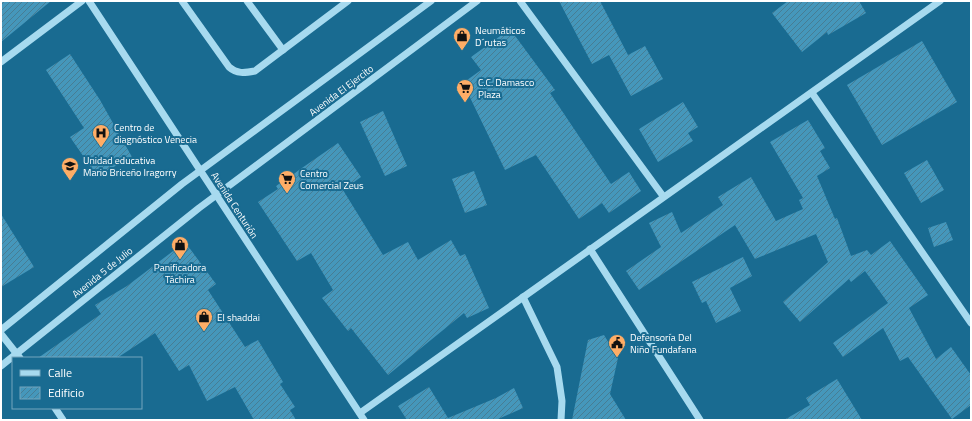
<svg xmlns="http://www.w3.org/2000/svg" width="972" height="421" font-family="'Titillium Web',sans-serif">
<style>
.building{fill:url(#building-hatch)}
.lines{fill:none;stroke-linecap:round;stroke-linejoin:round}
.minor{stroke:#a7daef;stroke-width:7}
.labels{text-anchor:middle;stroke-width:4;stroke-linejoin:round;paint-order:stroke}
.poi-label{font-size:10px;fill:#fff;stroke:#196b91;text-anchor:start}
.street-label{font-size:10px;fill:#fff;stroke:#196b91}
</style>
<defs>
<pattern id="building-hatch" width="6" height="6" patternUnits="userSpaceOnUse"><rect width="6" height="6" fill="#4597bb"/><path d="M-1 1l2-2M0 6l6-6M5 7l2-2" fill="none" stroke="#477d94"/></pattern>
</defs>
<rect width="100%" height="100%" fill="#196b91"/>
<g class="building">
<polygon points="1,1 51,1 1,42"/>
<polygon points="559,1 600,1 628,55 645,46 663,79 631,96 609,55 592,64"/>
<polygon points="788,1 859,1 866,13 828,35 827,32 802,52 772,13"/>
<polygon points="510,29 555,90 550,93 611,184 629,172 641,191 609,213 602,203 579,219 536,155 505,170 463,83 481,70 471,57"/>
<polygon points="922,41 957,102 882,145 847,85"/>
<polygon points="70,54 100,100 132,157 97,176 70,137 84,128 46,70"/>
<polygon points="683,102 698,127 688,133 693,141 658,162 639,129"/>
<polygon points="383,111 407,166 385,176 360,122"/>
<polygon points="808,120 825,148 820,151 830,168 817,176 835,219 837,218 851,256 867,250 871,255 890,241 928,295 909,308 936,359 951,347 971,375 971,405 952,419 908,357 900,361 883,328 843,357 833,343 888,303 865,271 851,282 849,279 800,322 783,302 828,262 816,234 755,259 735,225 639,290 626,271 661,247 649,223 672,212 681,233 723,205 718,197 751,177 776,221 803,209 799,200 803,198 770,142"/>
<polygon points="338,143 361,177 343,190 383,255 408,242 418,260 451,240 460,256 465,254 489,308 467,318 464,313 388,375 351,328 348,331 322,298 333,290 311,253 297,261 258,202 278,189 276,186"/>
<polygon points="927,160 944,190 921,203 904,173"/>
<polygon points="474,171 487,205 465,213 452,179"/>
<polygon points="1,214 34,267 1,287"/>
<polygon points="946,222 953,240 934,247 928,228"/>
<polygon points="185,242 216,284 208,290 245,347 258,340 283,382 280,384 295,407 290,410 296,420 254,420 235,387 207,401 189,365 179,371 155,333 117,358 38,358 101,314 95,305 127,286"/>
<polygon points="743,257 752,276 730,288 741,311 716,323 706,301 702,303 692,282"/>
<polygon points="604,335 618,358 610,394 626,420 572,420 588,340"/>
<polygon points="837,379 862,420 784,420 810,405 806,398"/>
<polygon points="429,387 448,418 496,398 514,388 523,408 496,420 407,420 398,406"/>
</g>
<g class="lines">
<g class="minor">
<polyline points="89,1 364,420"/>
<path d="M182,1L229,67C237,74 244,73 255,71L348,1"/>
<polyline points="247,1 283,50"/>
<polyline points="520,1 663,196"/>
<polyline points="1,62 82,1"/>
<polyline points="812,93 971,323"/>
<polyline points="590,249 700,420"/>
<polyline points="523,297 557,367 562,401 561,420"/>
<polyline points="1,330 182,184 431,1"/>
<polyline points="1,334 20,358"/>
<polyline points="1,366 199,208 477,1"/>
<polyline points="55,408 63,420"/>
<polyline points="360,413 940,1"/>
</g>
</g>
<defs>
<symbol id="shop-pin" viewBox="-11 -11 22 30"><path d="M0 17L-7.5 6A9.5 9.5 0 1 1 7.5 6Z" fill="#ffad66" stroke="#196b91"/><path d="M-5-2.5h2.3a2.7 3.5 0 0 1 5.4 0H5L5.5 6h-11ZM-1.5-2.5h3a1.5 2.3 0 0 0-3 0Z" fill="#111"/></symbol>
<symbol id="supermarket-pin" viewBox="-11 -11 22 30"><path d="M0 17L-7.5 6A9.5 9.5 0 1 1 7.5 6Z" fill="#ffad66" stroke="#196b91"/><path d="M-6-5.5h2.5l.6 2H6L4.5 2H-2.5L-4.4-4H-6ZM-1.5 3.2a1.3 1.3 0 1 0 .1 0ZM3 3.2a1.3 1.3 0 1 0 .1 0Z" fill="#111"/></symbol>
<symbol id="hospital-pin" viewBox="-11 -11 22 30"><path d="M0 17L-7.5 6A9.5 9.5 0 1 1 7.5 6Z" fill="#ffad66" stroke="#196b91"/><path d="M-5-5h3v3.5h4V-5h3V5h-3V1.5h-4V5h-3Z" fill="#111"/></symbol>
<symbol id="school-pin" viewBox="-11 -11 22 30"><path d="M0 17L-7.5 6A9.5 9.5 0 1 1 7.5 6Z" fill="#ffad66" stroke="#196b91"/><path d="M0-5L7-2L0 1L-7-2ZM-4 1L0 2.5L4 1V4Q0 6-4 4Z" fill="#111"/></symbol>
<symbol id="civic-pin" viewBox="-11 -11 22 30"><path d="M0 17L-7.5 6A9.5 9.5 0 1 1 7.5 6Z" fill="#ffad66" stroke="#196b91"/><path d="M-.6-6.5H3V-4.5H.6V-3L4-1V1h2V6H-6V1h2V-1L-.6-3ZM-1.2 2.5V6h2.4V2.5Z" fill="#111"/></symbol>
</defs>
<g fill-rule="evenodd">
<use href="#shop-pin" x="452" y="26" width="20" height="27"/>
<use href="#supermarket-pin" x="455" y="78" width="20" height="27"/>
<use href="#hospital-pin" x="91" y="123" width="20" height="27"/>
<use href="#school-pin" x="60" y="156" width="20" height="27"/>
<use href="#supermarket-pin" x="277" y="169" width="20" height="27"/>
<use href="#shop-pin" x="170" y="235" width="20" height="27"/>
<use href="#shop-pin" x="194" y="307" width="20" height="27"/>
<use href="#civic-pin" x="607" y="333" width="20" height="27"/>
</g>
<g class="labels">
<g class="poi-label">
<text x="475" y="34">Neumáticos<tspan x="475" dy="12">D´rutas</tspan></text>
<text x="478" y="86">C.C. Damasco<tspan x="478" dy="12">Plaza</tspan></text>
<text x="114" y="131">Centro de<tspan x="114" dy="12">diagnóstico Venecia</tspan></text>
<text x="83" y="164">Unidad educativa<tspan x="83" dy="12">Mario Briceño Iragorry</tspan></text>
<text x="300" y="177">Centro<tspan x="300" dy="12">Comercial Zeus</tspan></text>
<text x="180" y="271" text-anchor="middle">Panificadora<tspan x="180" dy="12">Táchira</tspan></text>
<text x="217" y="321">El shaddai</text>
<text x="630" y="341">Defensoría Del<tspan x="630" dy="12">Niño Fundafana</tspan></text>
</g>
<g class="street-label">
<text transform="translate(341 90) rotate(-37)" y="4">Avenida El Ejercito</text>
<text transform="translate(235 205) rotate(57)" y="4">Avenida Centurión</text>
<text transform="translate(102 272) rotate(-39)" y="4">Avenida 5 de Julio</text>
</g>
</g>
<rect width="972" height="421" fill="none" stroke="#ffffff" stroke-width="4"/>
<rect x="12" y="357" width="130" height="52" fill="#196b91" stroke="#75a6bd"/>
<rect x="20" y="370" width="20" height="6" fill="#a7daef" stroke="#75a6bd"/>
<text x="48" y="377" font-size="12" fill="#ffffff">Calle</text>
<rect x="20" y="387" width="20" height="12" fill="url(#building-hatch)" stroke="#75a6bd"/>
<text x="48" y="397" font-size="12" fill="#ffffff">Edificio</text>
</svg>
